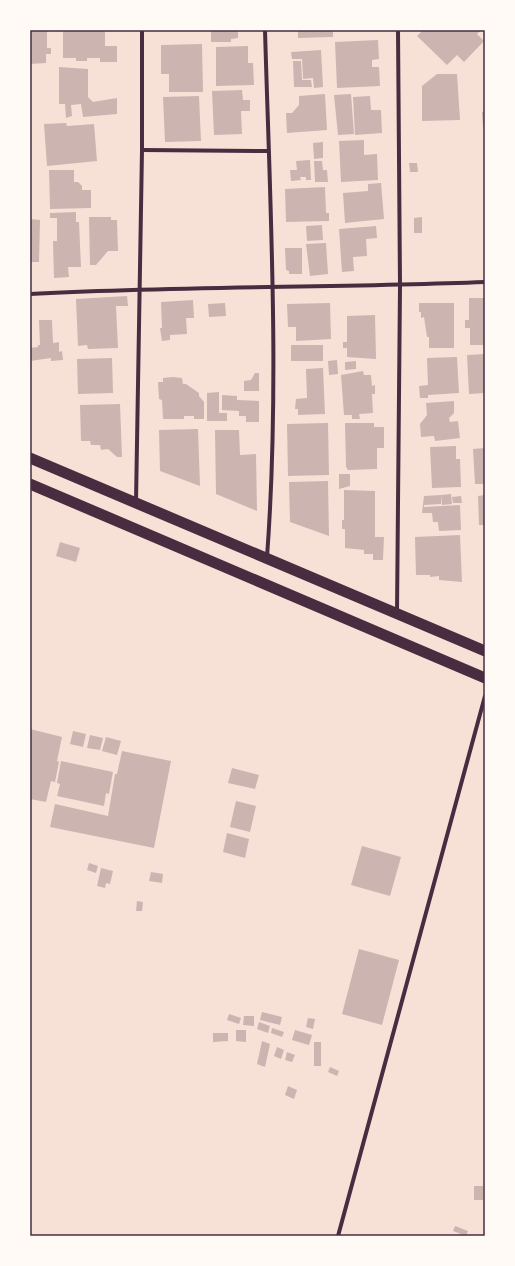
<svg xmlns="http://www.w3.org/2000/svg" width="515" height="1266" font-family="Jost,sans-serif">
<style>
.building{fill:#ccb4b1}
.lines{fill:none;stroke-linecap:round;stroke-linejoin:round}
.minor{stroke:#4a2c40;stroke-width:4}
.trunk{stroke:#4a2c40;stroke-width:11}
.neatline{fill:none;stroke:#4a2c40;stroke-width:1.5}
</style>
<rect width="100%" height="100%" fill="#f7e1d7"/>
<g class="building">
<polygon points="30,30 47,30 47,48 51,48 51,54 46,54 46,63 30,64"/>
<polygon points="63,30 105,31 105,46 117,46 117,62 100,62 100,58 87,58 87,61 76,61 76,58 63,58"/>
<polygon points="211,30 238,30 238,38 231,39 231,42 211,42"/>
<polygon points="298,30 333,30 333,37 298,38"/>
<polygon points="423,30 481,30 477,34 484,41 464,62 457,55 447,65 417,36"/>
<polygon points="378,40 379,59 372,60 372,67 379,67 380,86 337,88 335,42"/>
<polygon points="202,44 203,92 169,92 169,74 161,74 161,45"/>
<polygon points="248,46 248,63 253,63 254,85 216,86 216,47"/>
<polygon points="321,50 323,87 314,88 313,78 303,79 302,59 292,59 291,52"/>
<polygon points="293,61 301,61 302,80 311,80 312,87 294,87"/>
<polygon points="59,67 88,69 88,97 93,102 117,98 117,114 83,117 81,104 71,105 72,116 66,118 65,104 59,104"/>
<polygon points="437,74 457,74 460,120 422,121 422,86"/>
<polygon points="242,90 243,100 250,100 250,111 241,111 242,134 214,135 212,91"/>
<polygon points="325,94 327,130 287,133 286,113 292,113 299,105 299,96"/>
<polygon points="351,94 354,134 338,135 334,95"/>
<polygon points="199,96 201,141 165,142 163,97"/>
<polygon points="370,96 371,110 381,110 382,133 355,135 353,97"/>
<polygon points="485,111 485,127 483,127 482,112"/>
<polygon points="66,123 67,126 94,124 97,161 47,166 44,124"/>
<polygon points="364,140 364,155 377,154 378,180 341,182 339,141"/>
<polygon points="323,142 323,158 314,159 313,143"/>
<polygon points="310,160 311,180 306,180 306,177 300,177 301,180 291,181 290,170 297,170 296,161"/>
<polygon points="314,161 322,161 323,170 327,170 328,182 315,182"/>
<polygon points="409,163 417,163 418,172 410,172"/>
<polygon points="49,170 74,170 74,182 78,182 82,186 82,190 91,190 91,208 50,209"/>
<polygon points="381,183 384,219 345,223 343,193 368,191 368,184"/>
<polygon points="325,187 326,213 329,213 329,221 286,222 285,189"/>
<polygon points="76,212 76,222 79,222 81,267 68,267 69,277 54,278 53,241 57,241 57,218 50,218 50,213"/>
<polygon points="89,217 111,217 111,220 117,220 118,251 108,251 96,265 90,265"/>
<polygon points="422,217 422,233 414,233 414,218"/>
<polygon points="30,219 40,220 39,262 30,262"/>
<polygon points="322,225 323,240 307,241 306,226"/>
<polygon points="376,226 377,238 366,239 367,256 353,257 354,271 342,272 339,229"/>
<polygon points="326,243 328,274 310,276 306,244"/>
<polygon points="285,248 302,248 302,274 289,274 289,271 286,270"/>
<polygon points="127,296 128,306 116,306 118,348 88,349 87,345 78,346 76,299"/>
<polygon points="469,298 485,298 485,345 470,345 470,328 465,328 465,320 469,320"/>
<polygon points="193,300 194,318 186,318 187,334 170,335 170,340 162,341 160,328 162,328 161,302"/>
<polygon points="225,303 226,316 209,317 208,304"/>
<polygon points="330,303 331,339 296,341 296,327 288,327 287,304"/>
<polygon points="419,303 454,303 454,348 429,348 429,337 427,337 424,317 421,318 421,312 419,312"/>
<polygon points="375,315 376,359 347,357 347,348 343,348 343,342 347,342 347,316"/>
<polygon points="39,320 52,320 53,343 59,342 59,352 62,351 63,360 51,361 51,358 30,361 30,348 38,347 38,345 40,345"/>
<rect x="291" y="345" width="32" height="16"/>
<polygon points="485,354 485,393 469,394 467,355"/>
<polygon points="457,357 459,393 428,395 428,398 420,398 419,386 428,385 427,358"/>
<polygon points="112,358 113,393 78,394 77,359"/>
<polygon points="337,360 338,374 329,375 328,361"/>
<polygon points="356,361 356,369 345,370 345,362"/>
<polygon points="323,368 325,414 298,415 298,409 295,409 296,399 307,398 306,369"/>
<polygon points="363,371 364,375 371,375 372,386 375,385 375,394 372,394 373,413 359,414 360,419 352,419 352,415 344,415 341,375"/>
<polygon points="255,373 259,373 259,391 244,391 244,381 251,380"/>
<polygon points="173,377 182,378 183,384 186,384 199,393 199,396 204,402 204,419 194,419 194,416 184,416 184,419 163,419 162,400 159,399 158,382 163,382 163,378"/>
<polygon points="219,392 219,413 227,413 227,421 207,421 207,393"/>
<polygon points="222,395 237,396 237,400 259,401 259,422 246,422 246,416 239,416 239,411 222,410"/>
<polygon points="454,401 454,413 449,418 450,422 458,421 460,438 435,441 434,436 421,437 420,424 427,415 426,403"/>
<polygon points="120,404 122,457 117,457 108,449 101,450 100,445 91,445 90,441 81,441 80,405"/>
<polygon points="328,423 329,475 288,476 287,424"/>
<polygon points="345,423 374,423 374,427 384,427 384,448 377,448 377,469 348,470 346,467"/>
<polygon points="198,429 200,486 160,471 159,430"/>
<polygon points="215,430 239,430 240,455 256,454 257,511 216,494"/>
<polygon points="456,446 456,459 460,459 461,487 432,488 430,447"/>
<polygon points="485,448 485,484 475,484 473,449"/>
<polygon points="339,474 350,474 350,486 339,489"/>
<polygon points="328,481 329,536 290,522 289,482"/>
<polygon points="344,490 375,491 375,537 384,537 383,560 373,560 373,554 364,554 364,550 345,548 345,529 342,529 342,520 344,520"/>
<polygon points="451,494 452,504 442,505 441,495"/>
<polygon points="441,495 441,504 424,505 424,507 460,505 461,530 439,531 438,522 433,522 432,513 422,513 424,496"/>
<polygon points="485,495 485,525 479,525 478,496"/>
<polygon points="461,496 462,503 453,503 452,497"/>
<polygon points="460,535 462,582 439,580 439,576 430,577 430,575 416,575 415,537"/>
<polygon points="60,542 80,548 76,562 56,556"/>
<polygon points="30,729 62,737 57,761 59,762 55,782 51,781 46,802 30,799"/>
<polygon points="73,731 86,734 83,747 70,744"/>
<polygon points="90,735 103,738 100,750 87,748"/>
<polygon points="106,737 121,741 117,755 102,751"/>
<polygon points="122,751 171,761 154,848 50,827 55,804 108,816 115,774 117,774"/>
<polygon points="61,761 113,772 109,794 106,793 104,806 57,796 60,784 57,783"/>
<polygon points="232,768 259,775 255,789 228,783"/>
<polygon points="236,801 256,806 250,832 230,827"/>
<polygon points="227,833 249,839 245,858 223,852"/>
<polygon points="362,846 401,857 390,896 351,885"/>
<polygon points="89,863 98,866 96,873 87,870"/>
<polygon points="101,868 113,871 110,884 106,883 105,888 97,886"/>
<polygon points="151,872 163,874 162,883 149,881"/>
<polygon points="137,901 143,902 142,911 136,911"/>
<polygon points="359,949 399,960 382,1025 342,1014"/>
<polygon points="262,1012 282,1017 280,1025 260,1020"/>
<polygon points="229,1014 241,1018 239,1024 227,1020"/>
<polygon points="244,1016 254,1016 254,1026 243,1025"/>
<polygon points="308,1018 315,1019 313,1029 306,1027"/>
<polygon points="259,1022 270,1026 268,1033 257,1029"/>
<polygon points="272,1028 284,1032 282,1037 271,1033"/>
<polygon points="236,1030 246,1030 246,1042 236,1041"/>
<polygon points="295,1030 312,1035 309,1045 292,1040"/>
<polygon points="213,1033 228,1033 228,1041 213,1042"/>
<polygon points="262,1041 270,1044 265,1067 257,1064"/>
<rect x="314" y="1042" width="7" height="24"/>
<polygon points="277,1047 284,1050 281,1059 274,1056"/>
<polygon points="287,1052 295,1055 292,1062 285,1060"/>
<polygon points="330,1067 339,1071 337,1076 328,1072"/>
<polygon points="288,1086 297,1090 294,1099 285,1095"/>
<rect x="474" y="1186" width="9" height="14"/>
<polygon points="455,1226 468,1231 466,1236 453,1231"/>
</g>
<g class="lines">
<g class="minor">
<path d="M265,30C270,205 280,382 267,557"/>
<polyline points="142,150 268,151"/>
<path d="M30,294C182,286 333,288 485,282"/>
<polyline points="136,502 142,150 142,30"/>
<polyline points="397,612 400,286 398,30"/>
<polyline points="338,1236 485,696"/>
</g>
<g class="trunk">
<polyline points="30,458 485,651"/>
<polyline points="30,484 485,678"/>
</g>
</g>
<rect width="515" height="1266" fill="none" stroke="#fffaf5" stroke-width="62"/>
<rect x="31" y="31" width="453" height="1204" class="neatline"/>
</svg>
